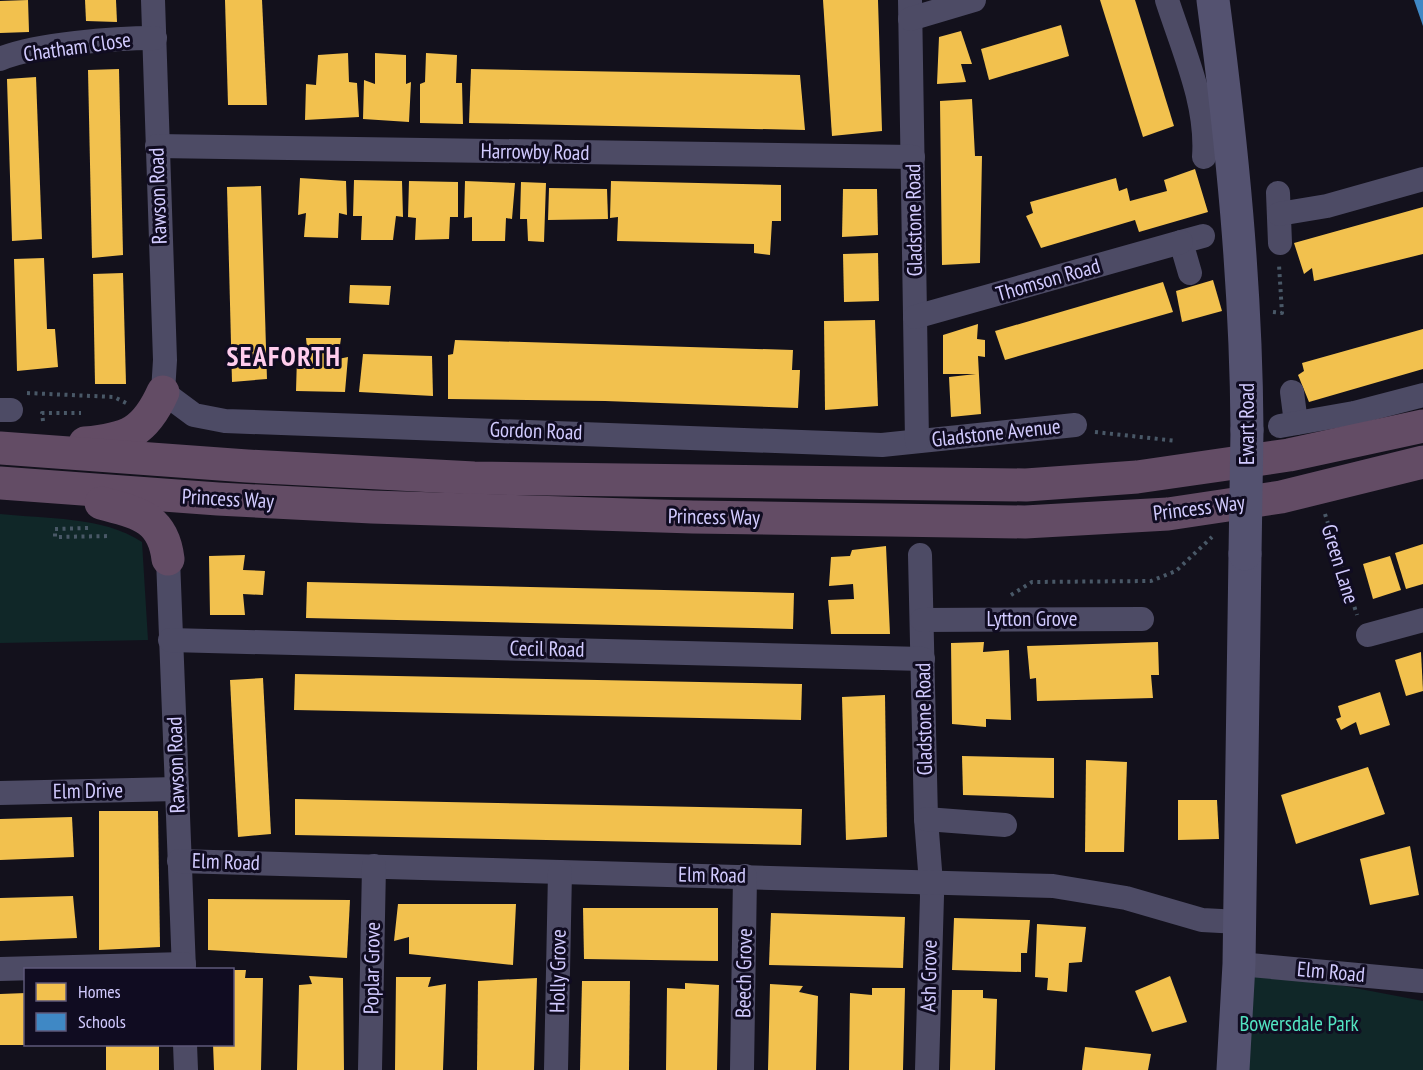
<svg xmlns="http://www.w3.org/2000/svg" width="1423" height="1070" font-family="'PT Sans Narrow',sans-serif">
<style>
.green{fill:#102728}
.homes{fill:#f2c14e}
.schools{fill:#3f88c5}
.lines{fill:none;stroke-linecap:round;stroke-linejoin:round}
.path{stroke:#495867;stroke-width:4;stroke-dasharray:3 4.5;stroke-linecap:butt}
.street{stroke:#4d4b65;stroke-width:24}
.secondary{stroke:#545270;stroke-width:33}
.highway{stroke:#634c65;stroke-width:33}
.secondary-bridge{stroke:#545270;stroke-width:33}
.labels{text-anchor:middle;stroke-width:6;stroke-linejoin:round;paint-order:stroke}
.street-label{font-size:21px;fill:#d2cbff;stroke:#100c21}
.park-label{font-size:21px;fill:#52e4c1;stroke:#100c21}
.district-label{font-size:27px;font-weight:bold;letter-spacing:1.5px;fill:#ffcded;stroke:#100c21}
</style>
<rect width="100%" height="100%" fill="#13111c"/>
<g class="green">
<path d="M0,514C45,519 103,516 142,542L148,640L0,643Z"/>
<polygon points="1252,972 1292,976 1423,1001 1423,1070 1246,1070"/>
</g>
<g class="homes">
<polygon points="28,0 29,32 0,33 0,1"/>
<polygon points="85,0 116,0 117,22 86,21"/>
<polygon points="225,0 262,0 267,105 228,105"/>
<polygon points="823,0 878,0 882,131 832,136"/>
<polygon points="1100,0 1135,0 1174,126 1143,137"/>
<polygon points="1061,25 1069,56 989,80 981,49"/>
<polygon points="961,31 972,64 961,64 966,82 937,84 939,37"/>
<polygon points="348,53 349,82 357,83 359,117 305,120 306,84 316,85 318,55"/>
<polygon points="375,53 406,55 406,84 411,82 409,122 363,119 364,80 375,84"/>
<polygon points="426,53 457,55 456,83 462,83 463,124 420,123 420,84 425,82"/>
<polygon points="119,69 123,255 92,258 88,70"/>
<polygon points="471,69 800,75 805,130 469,123"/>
<polygon points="36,77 42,239 12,241 7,79"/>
<polygon points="972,99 975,156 982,156 980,263 942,265 940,101"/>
<polygon points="1195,169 1208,212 1139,232 1135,220 1041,248 1026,216 1033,213 1030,202 1116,178 1119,191 1127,188 1130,201 1167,191 1164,180"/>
<polygon points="300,178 346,181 347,215 339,213 338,238 304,237 306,213 298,215"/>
<polygon points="354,180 402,181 403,217 396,216 393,240 361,240 362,216 353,216"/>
<polygon points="409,181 458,182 458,217 450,217 449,239 415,240 416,218 408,217"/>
<polygon points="465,181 515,183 512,219 506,218 505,241 472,241 472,217 464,218"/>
<polygon points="611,181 781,185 781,221 772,221 770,255 754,253 754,244 617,241 618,217 610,218"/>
<polygon points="521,182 546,183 544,242 528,241 527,219 520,219"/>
<polygon points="261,186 267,379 232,382 227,187"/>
<polygon points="549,188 607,189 608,219 548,220"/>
<polygon points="843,189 877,189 878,235 842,237"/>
<polygon points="1423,207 1423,254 1314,281 1312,268 1304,274 1294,243"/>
<polygon points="878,253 879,301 844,302 843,254"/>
<polygon points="44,258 47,329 55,329 58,367 17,371 14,259"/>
<polygon points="123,273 126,384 95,384 93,274"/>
<polygon points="1213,280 1222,311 1182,322 1176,291"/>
<polygon points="1163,282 1173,312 1005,360 995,331"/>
<polygon points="350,285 391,286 389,305 349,303"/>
<polygon points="875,320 878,406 825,410 824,321"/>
<polygon points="978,324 977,339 985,340 985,357 978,356 981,414 951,417 949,377 976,374 943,374 943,335"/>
<polygon points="1423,329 1423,369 1309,402 1298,375 1304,371 1302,363"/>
<polygon points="306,338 341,338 338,359 348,357 345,392 296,391 297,357 308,357"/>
<polygon points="455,340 793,350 792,370 800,370 798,408 605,401 448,399 448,355 453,354"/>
<polygon points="363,354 432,356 433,396 359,392"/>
<polygon points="1423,544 1423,584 1406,589 1395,553"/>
<polygon points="886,546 890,634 831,634 828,600 854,599 853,584 829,586 831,557 850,556 852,550"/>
<polygon points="245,555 243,570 265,571 263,595 243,594 245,615 210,615 209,556"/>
<polygon points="1390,556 1401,590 1373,599 1363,564"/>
<polygon points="307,582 794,593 793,629 306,618"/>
<polygon points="984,642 983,652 1009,650 1011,720 986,719 986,727 952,724 951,643"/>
<polygon points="1158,642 1159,675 1151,675 1153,698 1037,701 1036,678 1030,679 1027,646"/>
<polygon points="1421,652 1423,691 1406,696 1395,660"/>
<polygon points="295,674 802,684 801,720 294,710"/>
<polygon points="263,678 271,834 238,837 230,680"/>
<polygon points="1380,692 1390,725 1360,735 1356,722 1341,730 1336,719 1341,717 1338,706"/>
<polygon points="885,695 887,837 846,840 842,697"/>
<polygon points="962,756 1054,758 1054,798 963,795"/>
<polygon points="1086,760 1127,762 1124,852 1085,852"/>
<polygon points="1368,767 1385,814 1296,844 1281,795"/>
<polygon points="295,799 802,809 801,845 295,835"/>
<polygon points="1178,800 1217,800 1219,839 1178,840"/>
<polygon points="99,811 158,811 160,947 99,950"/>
<polygon points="72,817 74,857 0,860 0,819"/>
<polygon points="1410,846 1419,895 1370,905 1360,859"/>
<polygon points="73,896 77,938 0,941 0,898"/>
<polygon points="208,899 350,900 347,958 208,950"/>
<polygon points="398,904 516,904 513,965 409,954 409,937 394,941"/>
<polygon points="583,908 718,908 718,961 584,959"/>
<polygon points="771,913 905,917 903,968 769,965"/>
<polygon points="954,918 1030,920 1027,953 1021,953 1021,972 952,970"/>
<polygon points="1037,924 1086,927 1082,962 1069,963 1067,992 1047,990 1048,978 1035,977"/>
<polygon points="232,970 246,970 245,978 263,978 261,1070 214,1070 213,1044 232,1044"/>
<polygon points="309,976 343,978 344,1070 297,1070 299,985 312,984"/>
<polygon points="1170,976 1187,1022 1152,1032 1135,991"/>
<polygon points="396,977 431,977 428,987 446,984 443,1070 395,1070"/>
<polygon points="537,978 534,1070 477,1070 478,981"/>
<polygon points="582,981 630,981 629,1070 580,1070"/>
<polygon points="685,983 719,985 717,1070 666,1070 667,988 685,989"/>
<polygon points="770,984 803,986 799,992 818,996 816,1070 768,1070"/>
<polygon points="872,988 905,988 903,1070 849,1070 850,993 872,995"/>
<polygon points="952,990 983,990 983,998 997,999 995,1070 950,1070"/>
<polygon points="26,993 26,1045 0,1045 0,994"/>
<rect x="106" y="1044" width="53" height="26"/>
<polygon points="1085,1047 1151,1054 1148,1070 1082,1070"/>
</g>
<polygon class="schools" points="1414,0 1423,0 1423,26"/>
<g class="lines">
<g class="path">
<polyline points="1273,312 1282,313 1279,265"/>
<polyline points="27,393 114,397 126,403"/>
<polyline points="43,421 42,413 81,413"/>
<polyline points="1095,432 1177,441"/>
<polyline points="1325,514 1357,615"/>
<polyline points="88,528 55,529 55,537 111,536"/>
<polyline points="1011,595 1032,582 1151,581 1176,571 1212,537"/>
</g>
<g class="street">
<polyline points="153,0 165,360 163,392 194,415 225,421 882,445 1075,425"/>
<polyline points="910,0 917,441"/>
<path d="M1167,0C1183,50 1208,104 1204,157"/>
<polyline points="910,19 974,0"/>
<path d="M0,59C35,44 115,38 155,38"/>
<polyline points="157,146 913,157"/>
<polyline points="1278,193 1280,243"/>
<polyline points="1279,214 1327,206 1423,179"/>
<polyline points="1190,273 1181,242 1203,236"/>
<polyline points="915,317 1181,242"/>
<polyline points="1292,392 1296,423"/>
<polyline points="0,410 11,410"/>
<polyline points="1280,426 1354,413 1423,395"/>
<polyline points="920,555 926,819 932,896 927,1070"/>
<polyline points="168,559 184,970"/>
<polyline points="922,620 1142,619"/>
<polyline points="1368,635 1423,620"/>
<polyline points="170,640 923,659"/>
<polyline points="0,793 177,789"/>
<polyline points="926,819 1005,825"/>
<polyline points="179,861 1053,886 1126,898 1202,920 1239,922"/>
<polyline points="1239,964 1423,981"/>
<polyline points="0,969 184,964"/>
<polyline points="185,1044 186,1070"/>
<polyline points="370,1070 374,866"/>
<polyline points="556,1070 560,872"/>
<polyline points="742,1070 745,876"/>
</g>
<g class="secondary">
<path d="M1213,0C1232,145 1246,283 1247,430"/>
<polyline points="1233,1070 1239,964 1245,554"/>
</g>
<g class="highway">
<path d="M85,443C128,439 145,432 163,392"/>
<polyline points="0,448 247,466 474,478 1026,485 1137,477 1289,455 1423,426"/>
<polyline points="0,483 218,499 372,507 693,517 1025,522 1168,514 1281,497 1423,462"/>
<path d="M101,503C138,513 163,517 168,559"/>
</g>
<polyline class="secondary-bridge" points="1245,554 1247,430"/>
</g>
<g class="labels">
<g class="street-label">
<text transform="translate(77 47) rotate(-8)" y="7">Chatham Close</text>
<text transform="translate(535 152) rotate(1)" y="7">Harrowby Road</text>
<text transform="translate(158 196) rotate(-92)" y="7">Rawson Road</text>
<text transform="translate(914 220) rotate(-91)" y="7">Gladstone Road</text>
<text transform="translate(1048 280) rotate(-16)" y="7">Thomson Road</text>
<text transform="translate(1247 424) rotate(-90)" y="7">Ewart Road</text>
<text transform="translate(536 431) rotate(2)" y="7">Gordon Road</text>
<text transform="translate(996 433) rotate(-6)" y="7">Gladstone Avenue</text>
<text transform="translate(228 499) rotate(3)" y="7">Princess Way</text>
<text transform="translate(1199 508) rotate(-7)" y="7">Princess Way</text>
<text transform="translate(714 517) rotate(1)" y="7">Princess Way</text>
<text transform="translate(1340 564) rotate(73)" y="7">Green Lane</text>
<text x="1032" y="626">Lytton Grove</text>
<text transform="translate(547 649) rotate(1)" y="7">Cecil Road</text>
<text transform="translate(924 719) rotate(-91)" y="7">Gladstone Road</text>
<text transform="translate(176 765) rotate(-92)" y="7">Rawson Road</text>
<text transform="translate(88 791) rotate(-1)" y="7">Elm Drive</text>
<text transform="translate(226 862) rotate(2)" y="7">Elm Road</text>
<text transform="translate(712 875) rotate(1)" y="7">Elm Road</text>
<text transform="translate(372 968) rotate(-89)" y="7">Poplar Grove</text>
<text transform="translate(558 971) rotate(-89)" y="7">Holly Grove</text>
<text transform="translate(1331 972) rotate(5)" y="7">Elm Road</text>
<text transform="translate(744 973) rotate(-89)" y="7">Beech Grove</text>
<text transform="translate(929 976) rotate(-89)" y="7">Ash Grove</text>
</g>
<g class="park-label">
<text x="1299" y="1031">Bowersdale Park</text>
</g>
<g class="district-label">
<text x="284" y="366">SEAFORTH</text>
</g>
</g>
<rect x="24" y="968" width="210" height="78" fill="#100c21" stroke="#5e587a" stroke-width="1.5"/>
<rect x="36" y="983" width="30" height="18" fill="#f2c14e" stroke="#5e587a" stroke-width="1.5"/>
<text x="78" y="998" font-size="18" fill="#d2cbff">Homes</text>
<rect x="36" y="1013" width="30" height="18" fill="#3f88c5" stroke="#5e587a" stroke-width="1.5"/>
<text x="78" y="1028" font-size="18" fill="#d2cbff">Schools</text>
</svg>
